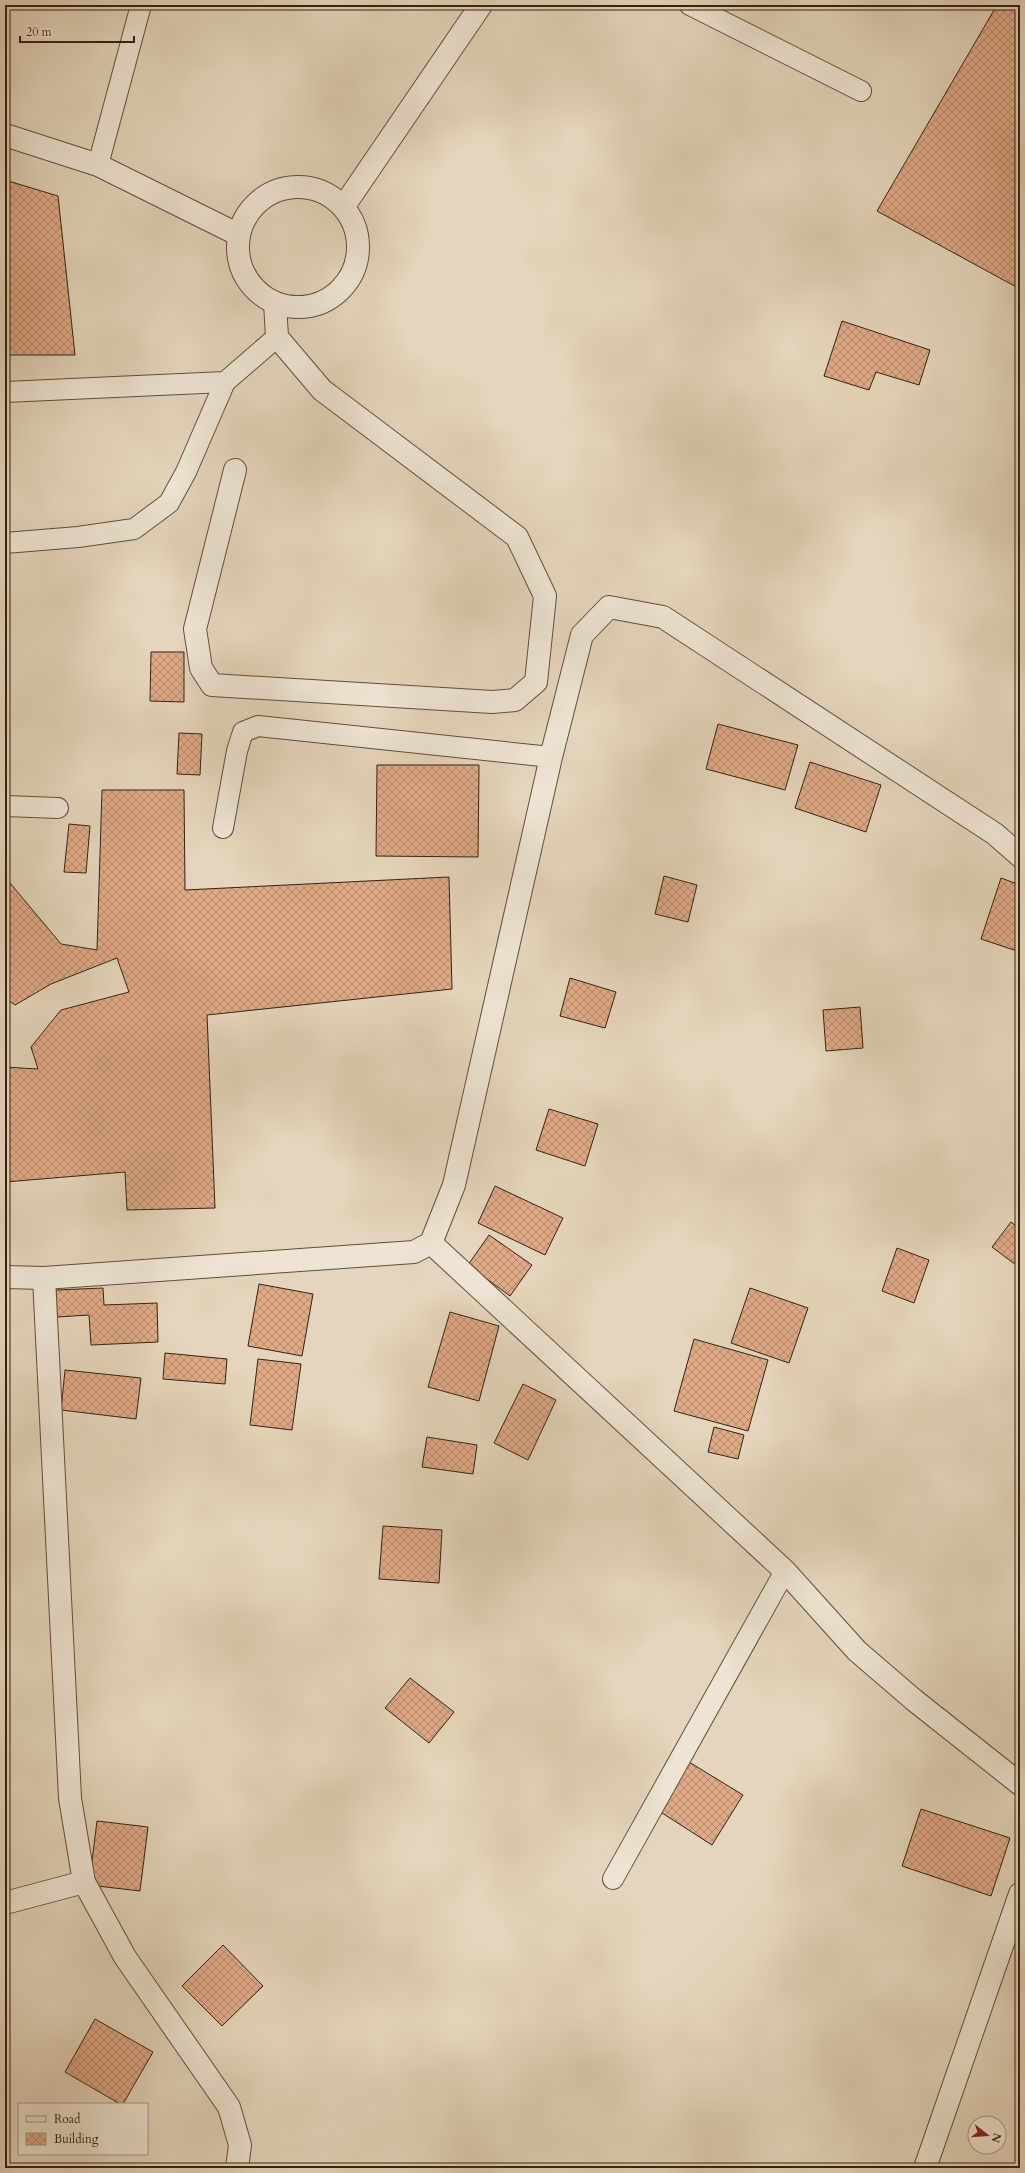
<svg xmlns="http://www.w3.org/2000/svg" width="1025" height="2173" font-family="Cardo,serif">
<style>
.building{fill:url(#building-cross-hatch);stroke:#352111}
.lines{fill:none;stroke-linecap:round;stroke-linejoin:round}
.service-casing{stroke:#614e3c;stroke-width:22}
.minor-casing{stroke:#614e3c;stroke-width:24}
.service{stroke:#ede4d3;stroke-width:20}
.minor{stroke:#ede4d3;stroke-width:22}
</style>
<defs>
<pattern id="building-cross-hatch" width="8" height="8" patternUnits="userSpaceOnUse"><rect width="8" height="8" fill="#dfaa87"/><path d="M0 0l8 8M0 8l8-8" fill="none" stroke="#b68a6d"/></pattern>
</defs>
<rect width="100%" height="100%" fill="#e4d5bc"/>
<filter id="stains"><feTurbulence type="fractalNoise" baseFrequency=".005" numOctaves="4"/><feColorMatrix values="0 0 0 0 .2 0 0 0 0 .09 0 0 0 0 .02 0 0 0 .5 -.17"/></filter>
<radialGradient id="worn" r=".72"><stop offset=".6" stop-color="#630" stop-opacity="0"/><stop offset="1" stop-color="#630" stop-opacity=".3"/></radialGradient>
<g class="building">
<polygon points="997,5 1020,5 1020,289 877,211"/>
<polygon points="5,180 58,196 75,355 5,355"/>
<polygon points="842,321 930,350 919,385 876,372 869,390 824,376"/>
<polygon points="151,652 184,652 184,702 150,701"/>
<polygon points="718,724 798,745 785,790 706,769"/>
<polygon points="179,733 202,734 200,775 177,774"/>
<polygon points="810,762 881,785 866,832 795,808"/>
<polygon points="377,765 479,765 478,857 376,856"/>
<polygon points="102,790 184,790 185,890 449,877 452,989 207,1015 215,1208 127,1210 125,1172 5,1182 5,1067 38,1069 31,1047 61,1010 129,992 117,958 51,984 15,1005 5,998 5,877 61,944 97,950"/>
<polygon points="69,824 90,826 86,873 64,872"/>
<polygon points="664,876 697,885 688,922 655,914"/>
<polygon points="1001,878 1020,885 1020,952 981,939"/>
<polygon points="570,978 616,992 605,1028 560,1016"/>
<polygon points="860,1007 863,1048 826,1051 823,1010"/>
<polygon points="549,1109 598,1124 585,1166 536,1150"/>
<polygon points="495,1186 563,1218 545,1255 478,1223"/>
<polygon points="1011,1222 1020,1229 1020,1268 992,1247"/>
<polygon points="489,1235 532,1265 510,1296 468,1265"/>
<polygon points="897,1248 929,1260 914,1303 882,1291"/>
<polygon points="259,1284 313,1294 302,1356 248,1346"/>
<polygon points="103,1288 104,1305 157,1303 158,1342 91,1345 89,1315 57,1317 56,1290"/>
<polygon points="750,1288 808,1308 789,1363 731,1343"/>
<polygon points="450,1312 499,1326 479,1401 428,1387"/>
<polygon points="694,1339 768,1360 748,1431 674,1411"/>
<polygon points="165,1353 227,1359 225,1384 163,1379"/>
<polygon points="258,1359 301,1364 292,1430 250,1425"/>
<polygon points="65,1370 141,1378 136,1419 61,1410"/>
<polygon points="523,1384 556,1400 528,1460 494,1443"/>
<polygon points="714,1427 744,1435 738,1459 708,1452"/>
<polygon points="427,1437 477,1445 473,1474 422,1467"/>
<polygon points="383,1526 442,1530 439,1583 379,1579"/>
<polygon points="410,1678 454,1712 429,1743 385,1708"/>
<polygon points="689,1762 743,1795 712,1845 659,1811"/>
<polygon points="921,1809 1010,1838 991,1896 902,1866"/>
<polygon points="97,1821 148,1827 140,1891 89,1885"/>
<polygon points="223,1945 263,1986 222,2026 182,1986"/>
<polygon points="95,2019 153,2052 123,2104 120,2104 65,2072"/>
</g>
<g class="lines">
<defs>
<g id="service">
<polyline points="690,5 861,91"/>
<polyline points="98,165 141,5"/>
<polyline points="5,392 225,382 277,337"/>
<polyline points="5,543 78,537 134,529 169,503 186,472 225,382"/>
<polyline points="5,806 58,808"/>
<polyline points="223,828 237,751 243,732 258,726 551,757"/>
<polyline points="613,1879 785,1571"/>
</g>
<g id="minor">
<polyline points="5,135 98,165 239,235"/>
<circle cx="298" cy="247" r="60"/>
<polyline points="344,206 481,5"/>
<polyline points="235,470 195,629 201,668 212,685 492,702 515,700 536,682 545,596 517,537 322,390 277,337 275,303"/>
<polyline points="431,1243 785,1571 857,1651 914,1700 1020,1784"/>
<polyline points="5,1277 44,1278 414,1252 431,1243 454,1185 551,757 582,635 609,607 663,617 995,834 1020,856"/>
<polyline points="44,1278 70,1798 84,1882 125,1957 229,2107 240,2145 237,2168"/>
<polyline points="5,1903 84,1882"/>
<polyline points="925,2168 1020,1894"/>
</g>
</defs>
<use href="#service" class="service-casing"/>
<use href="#minor" class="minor-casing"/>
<use href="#service" class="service"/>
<use href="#minor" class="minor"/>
</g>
<rect width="1025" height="2173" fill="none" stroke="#e4d5bc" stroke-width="20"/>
<rect x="6" y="6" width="1013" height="2161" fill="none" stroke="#352111" stroke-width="2"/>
<rect x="10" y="10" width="1005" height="2153" fill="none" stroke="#352111"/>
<rect x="18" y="2103" width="130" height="52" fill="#ede4d3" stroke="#a39685"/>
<rect x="26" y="2116" width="20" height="6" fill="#ede4d3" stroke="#a39685"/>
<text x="54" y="2123" font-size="12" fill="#352111">Road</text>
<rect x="26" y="2133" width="20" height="12" fill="url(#building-cross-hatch)" stroke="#a39685"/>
<text x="54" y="2143" font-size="12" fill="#352111">Building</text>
<g transform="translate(987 2135) rotate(107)"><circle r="19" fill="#ede4d3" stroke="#a39685"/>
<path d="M0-3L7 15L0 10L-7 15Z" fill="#8f2418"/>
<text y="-6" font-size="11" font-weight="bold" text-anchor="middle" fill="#352111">N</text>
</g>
<path d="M20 36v6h114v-6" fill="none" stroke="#352111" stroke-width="2"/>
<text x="26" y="36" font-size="12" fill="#352111" stroke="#ede4d3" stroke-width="3" paint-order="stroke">20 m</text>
<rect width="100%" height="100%" filter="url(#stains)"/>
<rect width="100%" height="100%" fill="url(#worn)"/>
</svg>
